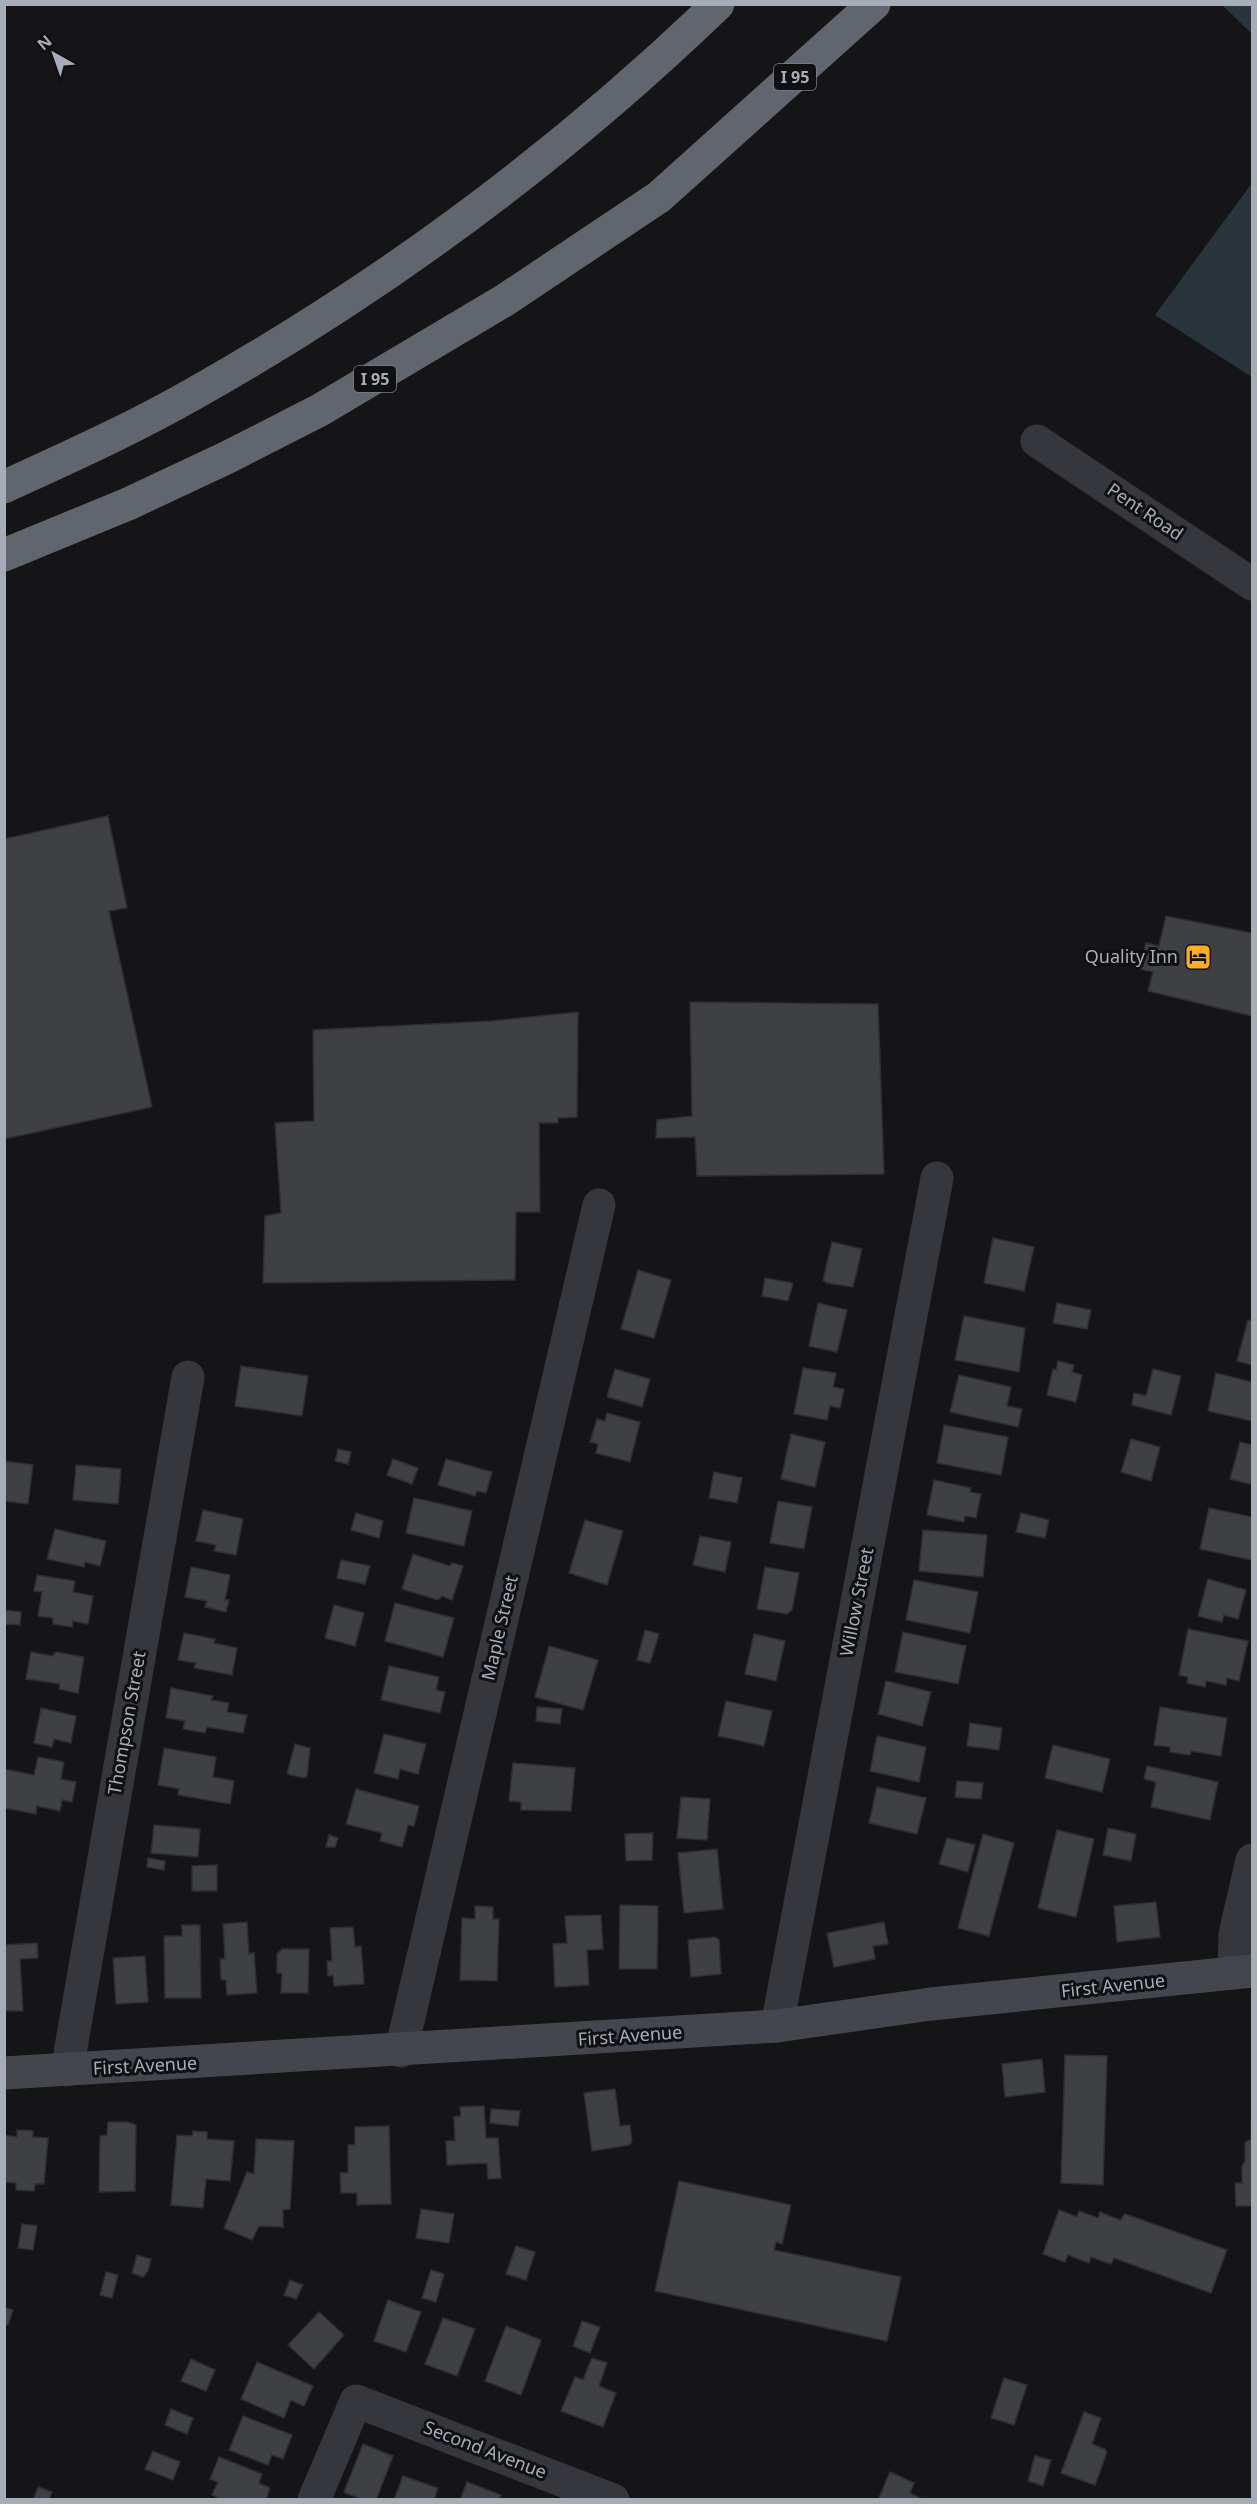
<svg xmlns="http://www.w3.org/2000/svg" width="1257" height="2504" font-family="'Noto Sans',sans-serif">
<style>
.water{fill:#2a343b}
.building{fill:#3f4044;stroke:#2e2f33;stroke-width:1.5}
.lines{fill:none;stroke-linecap:round;stroke-linejoin:round}
.street{stroke:#35373c;stroke-width:33}
.secondary{stroke:#43464c;stroke-width:33}
.highway{stroke:#61656d;stroke-width:33}
.labels{text-anchor:middle;stroke-width:6;stroke-linejoin:round;paint-order:stroke}
.shield{fill:#101012;stroke:#797d86;stroke-width:1.5}
.shield-label{font-size:16px;font-weight:bold;fill:#a6acb8}
.street-label{font-size:18px;fill:#a6acb8;stroke:#101012}
.poi-label{font-size:18px;fill:#a6acb8;stroke:#101012;text-anchor:end}
</style>
<rect width="100%" height="100%" fill="#151517"/>
<g class="water">
<polygon points="1222,5 1252,5 1252,34"/>
<polygon points="1252,183 1252,377 1155,315"/>
</g>
<g class="building">
<polygon points="108,816 127,908 109,911 152,1107 4,1139 4,839"/>
<polygon points="1166,916 1252,933 1252,1016 1148,991 1153,972 1140,969 1146,943 1159,946"/>
<polygon points="690,1002 878,1004 884,1174 697,1176 695,1137 656,1138 657,1120 692,1116"/>
<polygon points="578,1012 577,1117 558,1118 558,1123 539,1123 540,1212 516,1212 515,1280 263,1283 265,1216 281,1213 275,1123 314,1121 313,1030 492,1021"/>
<polygon points="993,1238 1034,1247 1024,1291 984,1283"/>
<polygon points="832,1242 862,1249 853,1287 827,1283 823,1280"/>
<polygon points="638,1270 671,1280 654,1338 621,1329"/>
<polygon points="765,1278 793,1283 788,1301 762,1296"/>
<polygon points="818,1303 847,1310 837,1352 809,1346"/>
<polygon points="1057,1303 1091,1310 1087,1329 1053,1323"/>
<polygon points="964,1316 1025,1328 1019,1372 955,1360"/>
<polygon points="1248,1320 1252,1321 1252,1365 1237,1361"/>
<polygon points="1058,1361 1074,1365 1072,1372 1082,1375 1076,1402 1047,1395 1053,1369 1056,1370"/>
<polygon points="241,1366 308,1376 302,1416 235,1406"/>
<polygon points="803,1368 836,1373 833,1387 844,1389 840,1408 830,1406 827,1420 794,1414"/>
<polygon points="615,1369 650,1379 642,1407 607,1397"/>
<polygon points="1153,1369 1181,1376 1171,1415 1132,1405 1134,1393 1146,1396"/>
<polygon points="1216,1373 1252,1382 1252,1421 1208,1411"/>
<polygon points="959,1375 1011,1387 1007,1406 1022,1409 1018,1427 950,1412"/>
<polygon points="607,1413 640,1422 630,1462 596,1453 598,1444 590,1442 597,1419 605,1421"/>
<polygon points="944,1425 1008,1437 1001,1475 937,1463"/>
<polygon points="791,1434 825,1442 815,1487 781,1479"/>
<polygon points="1131,1439 1160,1447 1151,1481 1121,1472"/>
<polygon points="1240,1442 1252,1445 1252,1481 1250,1484 1230,1479"/>
<polygon points="338,1449 351,1452 348,1464 335,1461"/>
<polygon points="393,1459 418,1468 412,1484 387,1475"/>
<polygon points="446,1459 492,1472 486,1493 477,1491 475,1496 438,1485"/>
<polygon points="4,1461 33,1465 28,1504 4,1501"/>
<polygon points="76,1465 121,1469 118,1504 73,1500"/>
<polygon points="714,1472 742,1478 737,1503 709,1498"/>
<polygon points="934,1480 971,1488 970,1492 981,1494 976,1518 965,1516 964,1522 927,1515"/>
<polygon points="414,1498 472,1511 464,1546 406,1533"/>
<polygon points="778,1501 812,1507 804,1549 770,1543"/>
<polygon points="1209,1508 1252,1517 1252,1560 1200,1549"/>
<polygon points="203,1510 243,1519 236,1555 214,1551 216,1545 196,1541"/>
<polygon points="356,1513 383,1521 379,1538 351,1530"/>
<polygon points="1021,1513 1049,1520 1045,1538 1016,1532"/>
<polygon points="585,1520 623,1531 607,1585 569,1573"/>
<polygon points="55,1529 106,1541 100,1566 85,1562 84,1567 47,1559"/>
<polygon points="923,1530 987,1535 983,1577 919,1571"/>
<polygon points="700,1536 731,1542 725,1572 693,1565"/>
<polygon points="413,1554 449,1566 453,1563 463,1566 452,1600 442,1596 438,1600 402,1589"/>
<polygon points="341,1560 370,1566 365,1584 337,1578"/>
<polygon points="191,1567 230,1575 225,1600 229,1600 226,1612 205,1607 207,1601 185,1597"/>
<polygon points="765,1567 799,1573 792,1610 787,1614 757,1609"/>
<polygon points="37,1575 75,1581 73,1592 93,1596 88,1624 73,1621 72,1627 53,1624 53,1618 38,1616 42,1592 34,1591"/>
<polygon points="1208,1579 1246,1590 1238,1619 1224,1615 1222,1622 1198,1616"/>
<polygon points="914,1580 978,1592 970,1633 906,1620"/>
<polygon points="395,1603 454,1618 443,1657 385,1641"/>
<polygon points="334,1605 364,1613 355,1646 325,1638"/>
<polygon points="4,1610 21,1612 20,1625 4,1624"/>
<polygon points="1188,1629 1248,1641 1239,1681 1227,1678 1226,1685 1206,1681 1205,1687 1187,1683 1188,1677 1179,1675"/>
<polygon points="645,1630 659,1634 650,1663 637,1660"/>
<polygon points="903,1632 966,1646 958,1684 895,1672"/>
<polygon points="184,1633 215,1639 214,1643 237,1648 232,1675 194,1668 196,1663 178,1660"/>
<polygon points="754,1634 785,1641 776,1681 745,1674"/>
<polygon points="549,1646 598,1660 583,1710 535,1697"/>
<polygon points="31,1652 52,1656 56,1652 84,1657 78,1693 59,1689 60,1684 26,1679"/>
<polygon points="389,1666 439,1677 436,1690 445,1692 440,1713 381,1700"/>
<polygon points="886,1681 931,1692 922,1726 878,1714"/>
<polygon points="171,1688 213,1696 211,1700 229,1703 227,1712 247,1715 243,1733 207,1727 205,1733 183,1729 185,1721 166,1718"/>
<polygon points="726,1701 772,1711 764,1746 718,1736"/>
<polygon points="537,1707 562,1709 560,1724 536,1721"/>
<polygon points="1160,1707 1227,1718 1221,1756 1191,1751 1190,1755 1170,1752 1170,1747 1154,1745"/>
<polygon points="41,1708 76,1716 71,1743 54,1739 52,1747 34,1743"/>
<polygon points="970,1723 1002,1728 999,1750 967,1746"/>
<polygon points="384,1734 426,1744 418,1774 400,1769 398,1779 374,1773"/>
<polygon points="877,1736 926,1747 919,1782 870,1771"/>
<polygon points="295,1744 310,1748 307,1776 304,1778 287,1774"/>
<polygon points="1053,1745 1110,1759 1102,1792 1045,1778"/>
<polygon points="164,1748 216,1757 213,1777 234,1781 230,1804 178,1795 179,1789 158,1785"/>
<polygon points="38,1757 64,1762 61,1779 76,1782 72,1802 62,1800 60,1811 37,1806 36,1814 4,1808 4,1769 34,1775"/>
<polygon points="513,1763 575,1768 571,1811 521,1810 521,1802 509,1801"/>
<polygon points="1147,1766 1218,1782 1210,1820 1151,1807 1156,1782 1144,1779"/>
<polygon points="957,1781 983,1783 981,1799 955,1797"/>
<polygon points="877,1787 926,1798 917,1834 869,1823"/>
<polygon points="356,1789 419,1806 414,1826 408,1825 402,1847 380,1841 382,1833 346,1824"/>
<polygon points="681,1797 710,1799 707,1840 677,1838"/>
<polygon points="154,1825 200,1829 198,1857 151,1853"/>
<polygon points="1108,1828 1136,1834 1131,1861 1103,1855"/>
<polygon points="1057,1830 1094,1839 1076,1917 1038,1908"/>
<polygon points="653,1833 652,1860 626,1861 625,1834"/>
<polygon points="983,1834 1014,1843 989,1936 958,1928"/>
<polygon points="329,1835 338,1838 335,1847 326,1847"/>
<polygon points="947,1838 975,1845 968,1872 939,1864"/>
<polygon points="717,1849 723,1909 684,1913 678,1853"/>
<polygon points="148,1858 165,1861 164,1870 147,1867"/>
<polygon points="217,1865 217,1891 192,1891 192,1866"/>
<polygon points="1156,1902 1160,1937 1117,1942 1114,1906"/>
<polygon points="620,1905 658,1906 657,1969 619,1969"/>
<polygon points="475,1906 493,1907 493,1919 499,1919 497,1981 460,1980 462,1918 475,1919"/>
<polygon points="601,1915 603,1949 587,1950 589,1985 555,1987 553,1944 567,1943 565,1916"/>
<polygon points="247,1922 249,1954 254,1953 257,1993 227,1995 226,1980 221,1980 220,1959 225,1959 223,1924"/>
<polygon points="884,1922 888,1944 873,1946 875,1959 834,1967 827,1933"/>
<polygon points="182,1925 200,1925 201,1998 165,1998 164,1936 182,1936"/>
<polygon points="353,1927 355,1947 361,1946 364,1984 334,1986 333,1975 328,1976 327,1961 332,1961 330,1928"/>
<polygon points="715,1937 719,1940 721,1974 691,1977 688,1940"/>
<polygon points="37,1943 38,1958 20,1959 23,2011 4,2011 4,1945"/>
<polygon points="282,1949 309,1949 308,1993 281,1993 282,1973 277,1973 277,1954"/>
<polygon points="145,1956 148,2002 116,2004 113,1958"/>
<polygon points="1065,2055 1107,2056 1103,2185 1061,2183"/>
<polygon points="1042,2059 1045,2092 1005,2097 1002,2064"/>
<polygon points="615,2089 620,2126 630,2125 632,2142 629,2145 592,2151 584,2093"/>
<polygon points="484,2106 486,2138 498,2138 501,2178 488,2179 487,2163 447,2165 446,2141 455,2141 454,2117 461,2116 460,2107"/>
<polygon points="491,2109 520,2111 518,2126 490,2123"/>
<polygon points="1251,2120 1252,2120 1252,2206 1236,2206 1235,2183 1242,2183 1242,2166 1245,2161 1245,2143 1251,2139"/>
<polygon points="108,2122 128,2122 136,2125 135,2191 99,2192 100,2136 107,2135"/>
<polygon points="389,2126 391,2204 357,2205 357,2193 341,2193 340,2173 348,2173 348,2145 355,2145 355,2127"/>
<polygon points="17,2130 33,2131 33,2137 48,2138 44,2184 35,2184 34,2191 16,2190 16,2183 4,2182 4,2135 17,2137"/>
<polygon points="193,2131 207,2132 207,2139 234,2141 230,2181 206,2179 203,2208 171,2205 177,2135 192,2136"/>
<polygon points="256,2139 294,2141 290,2209 283,2210 283,2227 259,2226 252,2240 224,2228 247,2172 254,2174"/>
<polygon points="679,2181 791,2205 782,2244 776,2242 774,2250 901,2277 887,2341 655,2291"/>
<polygon points="421,2209 454,2214 449,2243 416,2238"/>
<polygon points="1059,2210 1077,2217 1079,2211 1098,2218 1100,2212 1120,2220 1125,2214 1227,2250 1211,2293 1114,2258 1111,2264 1091,2257 1089,2263 1068,2255 1065,2262 1043,2254"/>
<polygon points="22,2224 37,2226 33,2250 18,2248"/>
<polygon points="516,2246 535,2252 526,2280 506,2274"/>
<polygon points="137,2255 151,2259 148,2271 143,2277 132,2273"/>
<polygon points="431,2270 444,2274 436,2302 422,2298"/>
<polygon points="106,2272 118,2275 112,2298 100,2295"/>
<polygon points="290,2280 303,2285 296,2299 284,2295"/>
<polygon points="388,2300 421,2312 406,2352 374,2341"/>
<polygon points="4,2307 13,2310 8,2325 4,2324"/>
<polygon points="319,2312 344,2335 314,2369 288,2345"/>
<polygon points="443,2318 475,2329 457,2376 425,2364"/>
<polygon points="582,2321 600,2327 590,2353 573,2346"/>
<polygon points="506,2326 541,2340 521,2395 485,2381"/>
<polygon points="592,2358 607,2363 599,2386 616,2393 603,2427 561,2411 575,2377 583,2380"/>
<polygon points="191,2359 215,2370 206,2391 181,2381"/>
<polygon points="257,2362 313,2386 304,2406 291,2400 284,2418 241,2399"/>
<polygon points="1004,2378 1027,2385 1014,2425 991,2418"/>
<polygon points="171,2409 193,2418 187,2434 165,2425"/>
<polygon points="1084,2412 1101,2418 1092,2444 1105,2449 1107,2452 1095,2485 1061,2473"/>
<polygon points="243,2416 292,2435 283,2459 272,2455 268,2465 229,2450"/>
<polygon points="363,2444 393,2456 376,2500 363,2500 344,2492"/>
<polygon points="153,2451 180,2462 173,2480 145,2469"/>
<polygon points="1035,2456 1051,2460 1043,2486 1028,2481"/>
<polygon points="219,2457 262,2474 259,2483 270,2488 266,2500 223,2500 212,2495 218,2482 210,2479"/>
<polygon points="890,2472 914,2483 910,2493 924,2500 878,2500"/>
<polygon points="403,2476 438,2488 434,2500 394,2500"/>
<polygon points="467,2482 501,2495 499,2500 460,2500"/>
<polygon points="38,2487 52,2492 49,2500 33,2500"/>
</g>
<g class="lines">
<g class="street">
<polyline points="1037,441 1252,584"/>
<polyline points="1234,1973 1235,1934 1252,1860"/>
<polyline points="777,2026 937,1178"/>
<polyline points="401,2051 599,1205"/>
<polyline points="67,2070 188,1377"/>
<polyline points="314,2500 356,2401 613,2500"/>
</g>
<polyline class="secondary" points="4,2073 777,2026 931,2004 1252,1971"/>
<g class="highway">
<path d="M4,487C69,457 134,428 195,393C385,286 561,155 718,4"/>
<polyline points="4,555 128,504 226,458 320,410 505,300 659,197 874,4"/>
</g>
</g>
<defs>
<symbol id="hotel-square" viewBox="-11 -11 22 22"><rect x="-9" y="-9" width="18" height="18" rx="4" fill="#fdac26" stroke="#101012"/><path d="M-6-4.5h1.5V1H6V5H4.5V3h-9V5H-6ZM-4 0a1.8 1.8 0 1 1 3.6 0ZM.5 0V-2.5h3Q6-2.5 6 0Z" fill="#111"/></symbol>
</defs>
<g fill-rule="evenodd">
<use href="#hotel-square" x="1183" y="942" width="30" height="30"/>
</g>
<g class="labels">
<g class="shield">
<rect x="774" y="64" width="42" height="26" rx="4.5"/>
<rect x="354" y="366" width="42" height="26" rx="4.5"/>
</g>
<g class="shield-label">
<text x="795" y="83">I 95</text>
<text x="375" y="385">I 95</text>
</g>
<g class="street-label">
<text transform="translate(1145 512) rotate(34)" y="6">Pent Road</text>
<text transform="translate(857 1602) rotate(-79)" y="6">Willow Street</text>
<text transform="translate(500 1628) rotate(-77)" y="6">Maple Street</text>
<text transform="translate(127 1723) rotate(-80)" y="6">Thompson Street</text>
<text transform="translate(1113 1986) rotate(-6)" y="6">First Avenue</text>
<text transform="translate(630 2036) rotate(-4)" y="6">First Avenue</text>
<text transform="translate(145 2066) rotate(-3)" y="6">First Avenue</text>
<text transform="translate(485 2450) rotate(21)" y="6">Second Avenue</text>
</g>
<g class="poi-label">
<text x="1178" y="963">Quality Inn</text>
</g>
</g>
<rect width="1257" height="2504" fill="none" stroke="#a6acb8" stroke-width="12"/>
<g transform="translate(54 54) rotate(320)" stroke="#101012" stroke-width="4.5" paint-order="stroke">
<path d="M0-4.5L10 22L0 15L-10 22Z" fill="#a6acb8"/>
<text y="-9" font-size="16" font-weight="bold" text-anchor="middle" fill="#a6acb8">N</text>
</g>
</svg>
